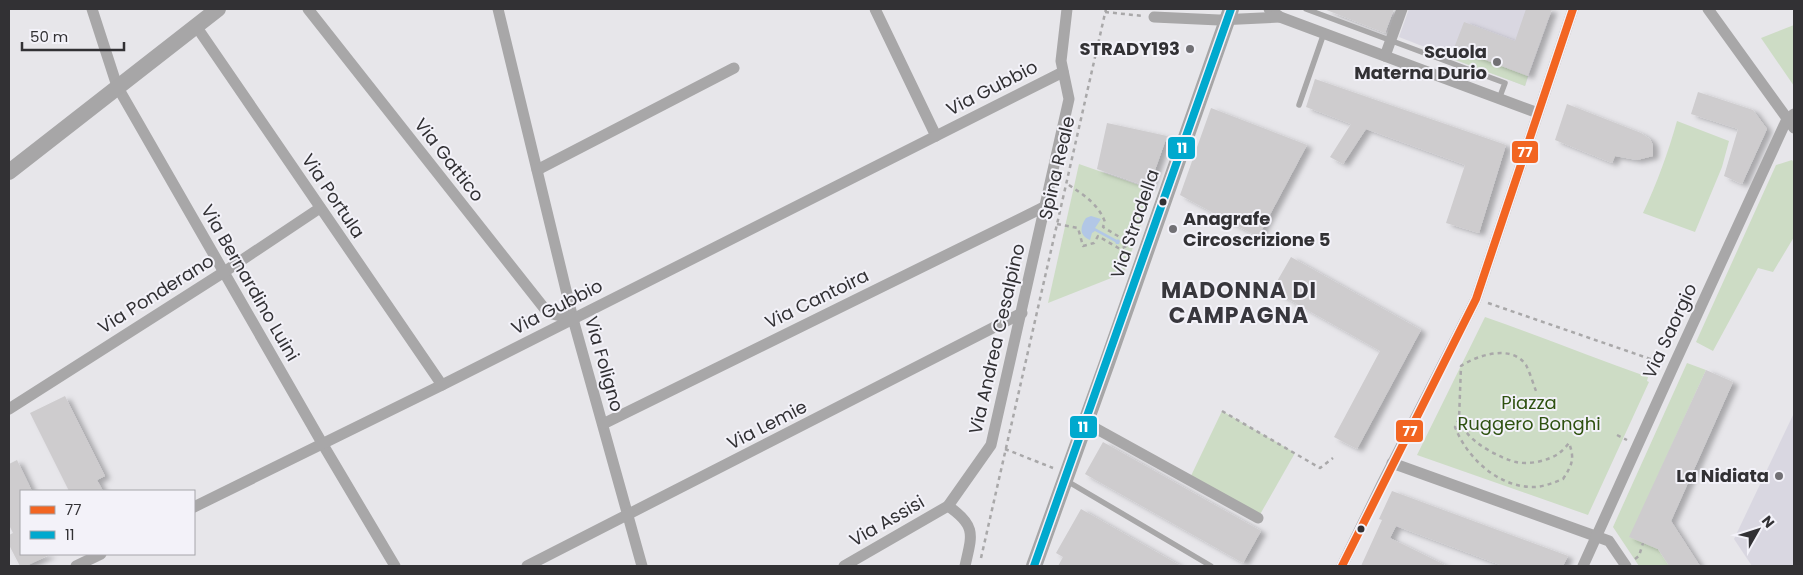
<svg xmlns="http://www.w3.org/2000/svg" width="1803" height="575" font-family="Poppins,sans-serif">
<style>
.built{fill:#d9d7e1}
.green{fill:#cddcc5}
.water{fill:#b2c7e6}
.building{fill:#ceccce;filter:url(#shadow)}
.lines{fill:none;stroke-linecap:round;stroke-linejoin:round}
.path{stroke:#a9a8a9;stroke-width:2.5;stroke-dasharray:4 4;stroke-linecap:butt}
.lane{stroke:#a8a7a8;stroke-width:5.5}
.street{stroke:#a8a7a8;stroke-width:11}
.secondary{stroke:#a7a6a7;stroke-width:16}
.bus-1-casing{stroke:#f3f2f9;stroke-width:11}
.bus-2-casing{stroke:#f3f2f9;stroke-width:11}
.bus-1{stroke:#f26522;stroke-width:8}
.bus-2{stroke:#00a9ce;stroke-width:8}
.poi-dot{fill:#717074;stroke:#f3f2f9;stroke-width:2}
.bus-dot{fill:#323134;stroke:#f3f2f9;stroke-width:2}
.labels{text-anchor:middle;stroke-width:4;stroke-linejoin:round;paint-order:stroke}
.poi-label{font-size:18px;font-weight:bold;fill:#323134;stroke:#f3f2f9;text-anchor:end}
.street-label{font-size:18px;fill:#323134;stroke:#f3f2f9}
.park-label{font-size:18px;fill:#2e5110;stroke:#f3f2f9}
.district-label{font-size:22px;font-weight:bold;letter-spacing:1px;fill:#38373d;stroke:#f3f2f9}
.line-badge{stroke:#f3f2f9;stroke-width:2}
.badge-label{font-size:14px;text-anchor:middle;font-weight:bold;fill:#fff}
</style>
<defs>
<filter id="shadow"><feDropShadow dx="5.5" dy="3" stdDeviation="2.5" flood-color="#0004"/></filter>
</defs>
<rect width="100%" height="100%" fill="#e7e6ea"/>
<g class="built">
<polygon points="1409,9 1552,9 1525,86 1399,37"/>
<polygon points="1794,413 1794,566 1752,566 1734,539"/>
</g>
<g class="green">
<polygon points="1794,25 1794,86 1761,38"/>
<polygon points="1454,48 1528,76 1525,86 1450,58"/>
<path d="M1677,121L1729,141L1722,167L1695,232L1643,213C1657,183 1668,153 1677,121Z"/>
<polygon points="1792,160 1794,163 1794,237 1773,272 1758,268 1713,351 1696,342 1776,165"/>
<polygon points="1079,164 1153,190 1124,273 1048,303"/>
<path d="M1485,317C1540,336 1593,358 1648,377L1647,381L1649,382L1588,515L1417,455Z"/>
<polygon points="1687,363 1706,370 1630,537 1658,549 1669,566 1639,566 1613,527"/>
<polygon points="1222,411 1295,453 1258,518 1189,480"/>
</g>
<path class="water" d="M1091,216L1101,219L1095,228L1117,240L1118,239L1120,241L1119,244H1116L1115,242L1095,231L1092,233L1090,240C1079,235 1080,227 1086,218Z"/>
<g class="building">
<polygon points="1324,9 1394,9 1385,33"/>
<polygon points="1526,9 1552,9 1528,76 1454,48 1464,22 1515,41"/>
<polygon points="1315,79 1506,145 1479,233 1446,223 1465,165 1366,129 1343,164 1330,157 1351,124 1306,107"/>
<polygon points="1698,92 1753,110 1767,129 1742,184 1724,176 1738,129 1691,114"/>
<polygon points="1567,104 1641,133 1650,139 1653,145 1653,156 1637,160 1615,156 1612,163 1555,140"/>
<polygon points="1211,108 1307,145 1258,237 1180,195"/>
<polygon points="1107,123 1167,136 1149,187 1097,169"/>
<polygon points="1291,257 1421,330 1357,449 1334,437 1380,351 1272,290"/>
<polygon points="1706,370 1733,382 1671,521 1700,566 1669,566 1658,549 1629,537"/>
<polygon points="65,396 105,476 97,480 103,491 69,491 30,413"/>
<polygon points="1103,442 1261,531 1243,563 1085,474"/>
<polygon points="17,460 32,491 21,491 21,554 51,554 26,566 20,566 9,545 9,535 13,533 9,525 9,464"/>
<polygon points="1392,491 1568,556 1563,566 1503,566 1396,526 1390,538 1447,566 1361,566 1382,520 1379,519"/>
<polygon points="1081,509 1181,566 1058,566 1063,557 1056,553"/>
</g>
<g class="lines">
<g class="path">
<polyline points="1105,12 1143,16"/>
<path d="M1057,224L1078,228L1083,246L1094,243L1098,236L1120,249L1131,244L1103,227L1105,222C1098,203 1082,194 1066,183"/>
<polyline points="1488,303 1662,363"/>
<polyline points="1222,411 1320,468 1333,458"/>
<path d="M1459,419C1462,423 1463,429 1467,433C1476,445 1502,459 1516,462C1529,465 1547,461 1558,454C1562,451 1566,447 1569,443C1575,459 1572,465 1563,479C1553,483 1543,487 1533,487C1498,487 1467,458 1455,427L1459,419L1461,366C1477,355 1512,344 1526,365C1530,373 1533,383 1536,391"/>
<polyline points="1617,435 1627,440"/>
<polyline points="1005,449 1053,468"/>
<polyline points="981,558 1106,9"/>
<polyline points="1635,559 1639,556 1643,543"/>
</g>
<g class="lane">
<polyline points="1306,9 1505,83 1499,99"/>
<polyline points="1299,105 1324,33"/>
<polyline points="1067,481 1211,566"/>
</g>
<g class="street">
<polyline points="92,9 117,86 322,443 395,566"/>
<polyline points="308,9 548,313 573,319"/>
<polyline points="498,9 573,319 642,566"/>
<polyline points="875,9 936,136"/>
<polyline points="1269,9 1280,17 1538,113"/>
<polyline points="1708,9 1794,128"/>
<polyline points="1154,17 1219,20 1280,17"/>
<polyline points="196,26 442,385"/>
<polyline points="1385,56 1402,9"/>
<polyline points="537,170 734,68"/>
<polyline points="9,409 224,272 320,208"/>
<polyline points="1086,423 1258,518"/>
<polyline points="603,424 1046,206"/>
<polyline points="1392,463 1609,541 1626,566"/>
<path d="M948,506C977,526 972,535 965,566"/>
<polyline points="194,507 442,385 1063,72"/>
<polyline points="76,566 101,554"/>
<polyline points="527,566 1022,313"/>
<polyline points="844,566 948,506 991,445 1069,99 1061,61 1067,9"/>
<polyline points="1342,566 1382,484 1476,299 1573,9"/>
<polyline points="1583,566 1673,367 1787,119 1794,114"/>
</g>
<g class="secondary">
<polyline points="9,172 218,9"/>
<polyline points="1034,566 1107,363 1231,9"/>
</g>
<defs>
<polyline id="bus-1" points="1342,566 1476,299 1573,9"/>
<polyline id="bus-2" points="1034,566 1231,9"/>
</defs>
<use href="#bus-1" class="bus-1-casing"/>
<use href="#bus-2" class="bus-2-casing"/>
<use href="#bus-1" class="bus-1"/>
<use href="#bus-2" class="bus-2"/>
</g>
<g class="poi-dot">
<circle cx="1190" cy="49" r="5"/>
<circle cx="1497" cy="62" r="5"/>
<circle cx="1173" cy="229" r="5"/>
<circle cx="1779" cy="476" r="5"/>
</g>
<g class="bus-dot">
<circle cx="1163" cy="202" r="4.5"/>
<circle cx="1361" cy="529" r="4.5"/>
</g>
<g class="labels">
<g class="poi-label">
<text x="1180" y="55">STRADY193</text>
<text x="1487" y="58">Scuola<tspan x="1487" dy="21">Materna Durio</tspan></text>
<text x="1183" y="225" text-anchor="start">Anagrafe<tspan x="1183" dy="21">Circoscrizione 5</tspan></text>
<text x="1769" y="482">La Nidiata</text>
</g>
<g class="street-label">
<text transform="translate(992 88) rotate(-27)" y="6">Via Gubbio</text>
<text transform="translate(449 160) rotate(52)" y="6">Via Gattico</text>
<text transform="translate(1057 168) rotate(-77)" y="6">Spina Reale</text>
<text transform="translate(333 196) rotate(56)" y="6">Via Portula</text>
<text transform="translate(1135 224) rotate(-71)" y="6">Via Stradella</text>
<text transform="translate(250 283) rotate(60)" y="6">Via Bernardino Luini</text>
<text transform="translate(156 294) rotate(-32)" y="6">Via Ponderano</text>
<text transform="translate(817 299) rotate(-26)" y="6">Via Cantoira</text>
<text transform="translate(557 307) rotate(-27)" y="6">Via Gubbio</text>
<text transform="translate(1670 331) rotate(-65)" y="6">Via Saorgio</text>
<text transform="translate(997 339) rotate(-77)" y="6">Via Andrea Cesalpino</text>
<text transform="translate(604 364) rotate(74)" y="6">Via Foligno</text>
<text transform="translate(767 425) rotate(-27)" y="6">Via Lemie</text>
<text transform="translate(887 521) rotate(-30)" y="6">Via Assisi</text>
</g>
<g class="park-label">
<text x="1529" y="409">Piazza<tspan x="1529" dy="21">Ruggero Bonghi</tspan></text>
</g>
<g class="district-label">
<text x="1239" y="298">MADONNA DI<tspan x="1239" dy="25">CAMPAGNA</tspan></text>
</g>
</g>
<g class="line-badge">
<rect x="1167" y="136" width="29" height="24" rx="5" fill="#00a9ce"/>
<rect x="1511" y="140" width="28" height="24" rx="5" fill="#f26522"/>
<rect x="1069" y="415" width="29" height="24" rx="5" fill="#00a9ce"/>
<rect x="1395" y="419" width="29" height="24" rx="5" fill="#f26522"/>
</g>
<g class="badge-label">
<text x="1182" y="153">11</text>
<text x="1525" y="157">77</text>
<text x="1083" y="432">11</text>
<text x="1410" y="436">77</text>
</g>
<rect width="1803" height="575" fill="none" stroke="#323134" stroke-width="20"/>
<rect x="20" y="490" width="175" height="65" fill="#f3f2f9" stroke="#a6a5aa"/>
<rect x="30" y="506" width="25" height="8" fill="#f26522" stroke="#a6a5aa"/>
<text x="65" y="515" font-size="15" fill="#323134">77</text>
<rect x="30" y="531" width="25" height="8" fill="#00a9ce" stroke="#a6a5aa"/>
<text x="65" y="540" font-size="15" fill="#323134">11</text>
<g transform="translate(1758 530) rotate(51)" stroke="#f3f2f9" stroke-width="4" paint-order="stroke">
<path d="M0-4L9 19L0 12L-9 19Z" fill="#323134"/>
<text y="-8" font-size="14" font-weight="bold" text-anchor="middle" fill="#323134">N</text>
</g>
<path d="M22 42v8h102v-8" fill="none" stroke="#323134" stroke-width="2.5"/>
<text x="30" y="42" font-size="15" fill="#323134" stroke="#f3f2f9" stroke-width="4" paint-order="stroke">50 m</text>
</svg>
